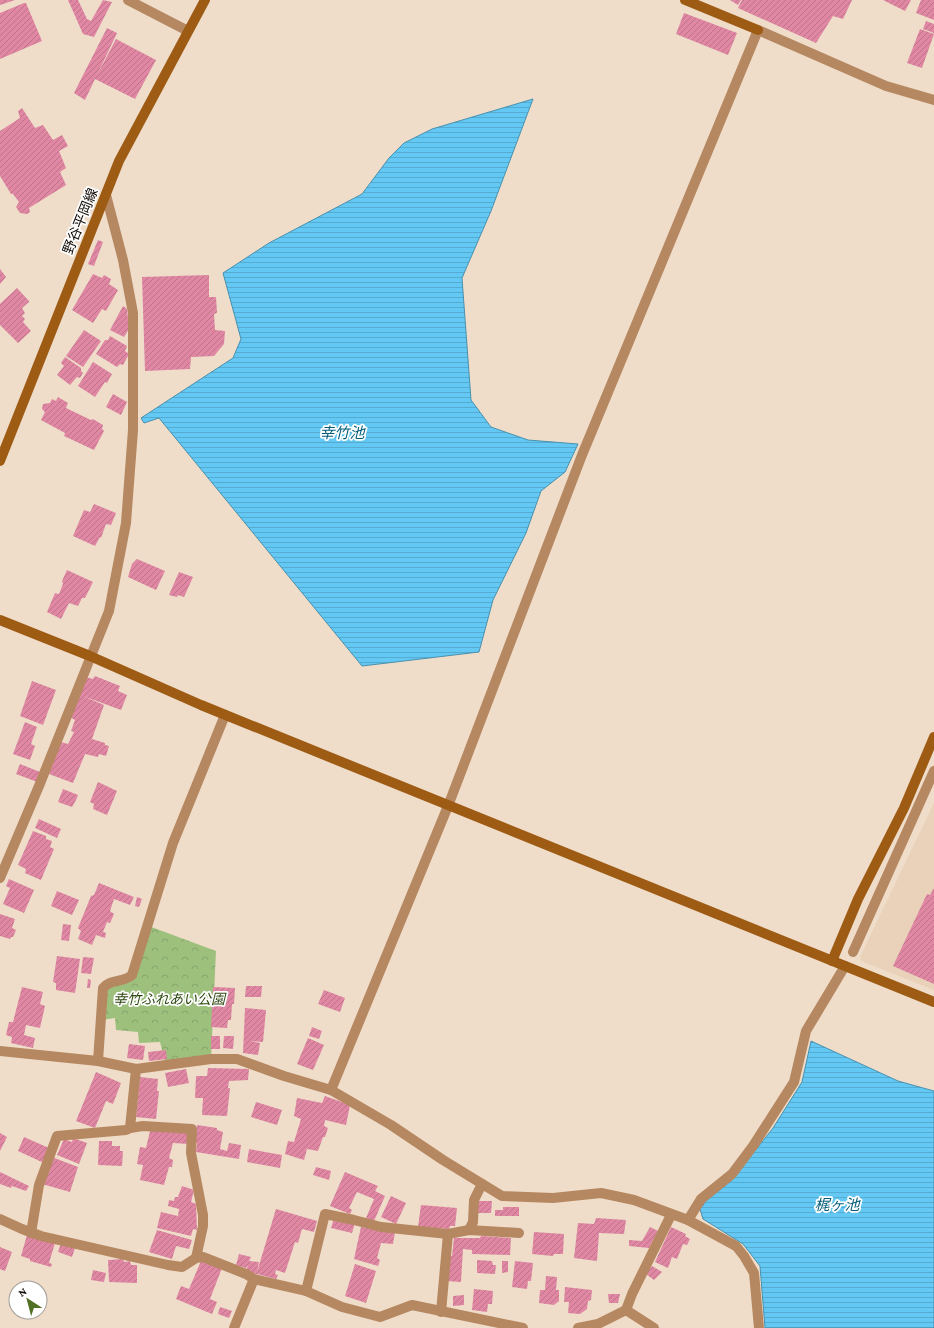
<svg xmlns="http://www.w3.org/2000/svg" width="934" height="1328" font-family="'Crimson Pro','Noto Sans JP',serif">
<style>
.built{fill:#e9d2b9}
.forest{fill:url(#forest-crowns)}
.water{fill:url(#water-rules);stroke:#4a90ac}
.building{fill:url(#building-hatch)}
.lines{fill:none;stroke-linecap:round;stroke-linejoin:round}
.street{stroke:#b68861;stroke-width:10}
.secondary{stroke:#9e5b14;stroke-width:10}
.labels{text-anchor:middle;stroke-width:3.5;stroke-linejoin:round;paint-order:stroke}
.street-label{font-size:14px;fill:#100a05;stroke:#fff}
.park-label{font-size:14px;font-style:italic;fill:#2e4811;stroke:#fff}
.water-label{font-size:15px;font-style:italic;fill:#045c79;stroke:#fff}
</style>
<defs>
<pattern id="forest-crowns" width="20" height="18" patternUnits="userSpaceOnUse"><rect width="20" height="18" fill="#9dc17d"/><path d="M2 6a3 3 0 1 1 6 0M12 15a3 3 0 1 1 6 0" fill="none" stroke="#86a46b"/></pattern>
<pattern id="water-rules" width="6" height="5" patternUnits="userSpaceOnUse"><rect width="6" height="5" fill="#63c9f4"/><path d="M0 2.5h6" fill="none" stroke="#55abd0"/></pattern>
<pattern id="building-hatch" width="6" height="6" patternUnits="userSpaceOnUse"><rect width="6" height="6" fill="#df87a3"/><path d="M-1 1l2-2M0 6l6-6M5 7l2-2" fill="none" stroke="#be738b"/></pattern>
</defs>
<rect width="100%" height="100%" fill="#efddca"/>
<polygon class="built" points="934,803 934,990 861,961 860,957"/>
<polygon class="forest" points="146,925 216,951 211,1059 166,1065 160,1042 139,1043 138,1032 116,1030 115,1018 101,1020 106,984 132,975"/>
<g class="water">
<polygon points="533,99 491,211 462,278 471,400 491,427 528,440 578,444 565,472 541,491 526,533 493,600 479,652 362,666 159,418 144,423 141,418 233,358 241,339 223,273 269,243 362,194 389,158 404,143 432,129"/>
<polygon points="811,1041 898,1081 934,1091 934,1328 765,1328 760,1266 743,1244 703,1219 700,1209 707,1200 731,1181 773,1128 802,1082"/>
</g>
<g class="building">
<polygon points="0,0 15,0 0,5"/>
<polygon points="68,0 78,0 87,19 91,21 103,0 112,2 94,37 83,34"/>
<polygon points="730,0 741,0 738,5"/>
<polygon points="742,0 852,0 843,19 833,16 816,43 738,8"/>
<polygon points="883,0 911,0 905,11"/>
<polygon points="921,0 934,0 934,20 916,13"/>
<polygon points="24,3 26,3 42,41 0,59 0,13"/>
<polygon points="684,13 737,33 728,55 676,34"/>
<polygon points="926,21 934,24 934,33 923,29"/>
<polygon points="107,28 117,33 97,75 116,39 156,60 135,99 95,79 85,100 74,93"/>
<polygon points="920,29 934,34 922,68 907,63"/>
<polygon points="22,108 35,128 43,125 53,140 62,135 68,146 59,151 66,168 60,172 66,185 29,208 30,212 27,214 20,213 16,207 19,202 13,194 11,194 0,176 0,131 20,118 18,111"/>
<polygon points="98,240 103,242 94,266 88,264"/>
<polygon points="0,269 6,277 0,284"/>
<polygon points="93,274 102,278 104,275 111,279 109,284 118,290 106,311 102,309 93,323 72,310"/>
<polygon points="209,275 209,297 216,297 217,313 214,314 215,330 225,331 224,344 214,356 191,357 190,369 145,371 142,277"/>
<polygon points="17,288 29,301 29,302 22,308 25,313 22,316 25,319 23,322 31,331 18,343 0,325 0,304"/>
<polygon points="123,306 127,309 129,329 124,337 110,330"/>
<polygon points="84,330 101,341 83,367 66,356"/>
<polygon points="110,336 127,346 125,351 129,354 123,365 120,364 117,367 96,354 105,340 108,340"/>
<polygon points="65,357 81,368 81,371 83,373 80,378 77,377 70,385 57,375 64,366 61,363"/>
<polygon points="93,362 112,374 107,383 105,382 95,397 78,386"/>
<polygon points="113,394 127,402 121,415 106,407"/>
<polygon points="58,397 68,403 66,408 91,420 93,419 103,425 102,429 104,431 94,450 64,436 65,433 41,420 45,412 42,409 43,404 50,403 52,399 56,401"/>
<polygon points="94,504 116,513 111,525 106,524 101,538 100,537 95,546 73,536 84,510 90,512"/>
<polygon points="137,559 165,571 156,590 128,577 132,564"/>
<polygon points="67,570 93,582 85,598 82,598 78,606 69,603 61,619 47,612 55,593 59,594 63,584 62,581"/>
<polygon points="179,572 193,577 184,597 178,595 177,597 169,595"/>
<polygon points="95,676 120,686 118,691 127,695 121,710 83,696 104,705 92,739 105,743 105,745 109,746 106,756 99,754 98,757 85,754 73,783 49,774 61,742 68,744 74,732 71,731 75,720 70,717 85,677 93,679"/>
<polygon points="32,681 56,690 43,725 20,716"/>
<polygon points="25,722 37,727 31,744 35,746 30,760 13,754"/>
<polygon points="20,764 40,772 40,783 16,774"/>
<polygon points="98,782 117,791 107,815 93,809 94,804 90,802"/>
<polygon points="63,789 78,795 76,800 67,796 76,800 72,807 58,802"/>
<polygon points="39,819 61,829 57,838 35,828"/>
<polygon points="33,831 46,836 46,839 52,841 50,847 54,849 41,880 25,873 26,869 18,865"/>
<polygon points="9,879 34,890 24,913 3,904 10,888 6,886"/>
<polygon points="99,883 134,897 130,905 114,899 110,911 114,914 110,923 107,922 103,932 106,933 105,938 96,935 92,945 78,939 81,931 78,928 91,896 94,895"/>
<polygon points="934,888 934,984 893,966 927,894 930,895"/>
<polygon points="57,891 79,900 72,915 51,906"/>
<polygon points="137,897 142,899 139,907 135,906"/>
<polygon points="0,914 15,919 12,928 16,930 13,937 11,937 10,939 0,936"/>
<polygon points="63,924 71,925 69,941 61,940"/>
<polygon points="57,956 80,959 75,993 56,990 56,983 53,982"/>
<polygon points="83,957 94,958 91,974 81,973"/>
<polygon points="88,979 91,980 90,988 87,988"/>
<polygon points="246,986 262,986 261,997 245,997"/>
<polygon points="22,987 43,992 40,1004 45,1006 40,1028 26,1025 24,1035 35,1038 33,1048 11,1043 12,1037 6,1035 9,1022 13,1022"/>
<polygon points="213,987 235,988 234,1004 232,1004 231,1020 228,1020 227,1028 211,1027"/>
<polygon points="324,990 345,998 340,1012 318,1004"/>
<polygon points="245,1008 266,1010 263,1042 250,1041 260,1043 258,1055 243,1053"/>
<polygon points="312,1027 322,1031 319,1039 309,1036"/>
<rect x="211" y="1036" width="9" height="13"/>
<polygon points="224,1036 234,1036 233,1049 223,1048"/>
<polygon points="308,1038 324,1045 313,1070 297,1064"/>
<polygon points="129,1044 145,1046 143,1060 127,1058"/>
<polygon points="166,1050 167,1059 149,1061 148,1052"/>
<polygon points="208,1068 249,1069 248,1080 229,1081 228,1088 230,1088 227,1116 202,1115 203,1098 195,1098 196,1076 207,1076"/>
<polygon points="186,1069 189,1083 168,1087 165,1073"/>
<polygon points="96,1072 121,1083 113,1104 106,1101 95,1128 76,1121"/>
<polygon points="140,1077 158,1079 157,1091 159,1091 156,1119 136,1117"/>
<polygon points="325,1096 350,1105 346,1125 325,1120 324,1126 328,1128 325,1137 323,1137 318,1151 307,1149 304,1160 285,1154 288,1141 294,1142 301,1119 294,1116 297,1098 322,1103"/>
<polygon points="256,1102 282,1110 277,1125 251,1117"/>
<polygon points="197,1125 217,1128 217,1130 223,1132 220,1149 227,1151 229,1143 241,1145 239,1159 196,1152 197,1143 194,1142"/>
<polygon points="151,1127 190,1133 189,1144 173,1143 169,1158 173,1160 172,1167 169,1167 164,1185 140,1180 143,1165 137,1164 140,1147 146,1148"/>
<polygon points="0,1133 7,1137 0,1151"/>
<polygon points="24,1137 49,1148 44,1163 18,1151"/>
<polygon points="73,1138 87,1143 79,1164 57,1155 64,1139 72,1142"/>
<polygon points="99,1141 112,1141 112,1146 120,1146 120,1151 123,1151 122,1166 98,1165"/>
<polygon points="249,1149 282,1155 280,1168 247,1162"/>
<polygon points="52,1157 78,1167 70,1192 42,1184"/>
<polygon points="316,1167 331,1171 329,1180 313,1175"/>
<polygon points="0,1172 29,1186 26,1191 12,1186 11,1188 0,1184"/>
<polygon points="345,1172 378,1186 375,1191 385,1196 374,1221 366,1218 374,1199 357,1192 349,1208 352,1210 350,1214 330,1206"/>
<polygon points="182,1186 194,1190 191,1202 196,1204 197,1230 193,1229 191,1236 157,1228 161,1212 178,1216 179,1209 168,1206 169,1200 174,1201 175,1197 178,1197"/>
<polygon points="391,1196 406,1203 396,1224 381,1217"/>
<polygon points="477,1201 492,1201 491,1213 477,1213"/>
<polygon points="421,1205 457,1208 455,1226 450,1226 449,1229 418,1227"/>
<rect x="503" y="1207" width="16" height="9"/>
<polygon points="276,1209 317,1221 314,1232 302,1229 298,1243 295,1242 285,1273 276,1270 275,1274 278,1275 276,1279 246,1271 248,1265 246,1268 236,1265 239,1254 251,1257 249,1261 259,1262 257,1272"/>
<rect x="495" y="1210" width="8" height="6"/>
<polygon points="334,1218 355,1223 352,1233 331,1228"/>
<polygon points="596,1218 626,1220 624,1234 599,1233 597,1261 574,1258 578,1223 594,1224"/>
<polygon points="361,1227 395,1232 393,1244 381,1243 377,1258 380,1260 378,1266 354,1259"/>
<polygon points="650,1227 658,1231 649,1248 629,1246 629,1240 642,1241"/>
<polygon points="671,1227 686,1234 685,1236 690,1239 687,1245 683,1244 677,1259 672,1257 668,1268 655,1262"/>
<polygon points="157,1230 192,1240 189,1249 176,1246 172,1259 149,1252"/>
<polygon points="534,1232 564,1234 563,1254 554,1254 553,1256 532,1254"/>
<polygon points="27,1235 55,1243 49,1263 52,1264 51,1267 30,1261 30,1259 21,1256"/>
<polygon points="481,1236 511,1238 510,1255 472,1254 472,1250 463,1249 461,1282 446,1281 449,1256 452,1256 454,1238 480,1238"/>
<polygon points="61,1243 75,1248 72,1257 58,1252"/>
<polygon points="0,1247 12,1252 5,1271 0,1269"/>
<polygon points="123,1259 124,1262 130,1261 131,1265 137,1265 137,1283 109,1282 108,1260"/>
<polygon points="477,1260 492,1261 493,1265 496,1265 495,1274 477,1273"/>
<polygon points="201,1261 222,1268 210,1299 217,1302 212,1314 176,1299 181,1286 189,1289"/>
<polygon points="502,1261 508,1261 508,1272 502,1273"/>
<polygon points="515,1261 533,1263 531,1281 528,1281 527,1289 512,1287"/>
<polygon points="355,1264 376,1271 366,1303 345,1296"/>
<polygon points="652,1266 662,1272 654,1280 646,1274"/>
<polygon points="93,1270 106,1273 104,1282 91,1280"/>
<polygon points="546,1276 557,1277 556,1290 559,1290 559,1301 554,1305 539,1303 540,1290 545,1290"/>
<polygon points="565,1287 592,1290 591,1300 588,1301 587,1309 580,1314 568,1313 569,1302 564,1302"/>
<polygon points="474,1289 493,1291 492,1304 488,1304 487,1312 472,1310"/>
<polygon points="608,1294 620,1294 618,1303 609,1303"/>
<polygon points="464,1295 464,1305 453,1306 453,1296"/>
<polygon points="220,1307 232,1311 229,1318 218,1314"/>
</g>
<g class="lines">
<g class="street">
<polyline points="128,0 188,31"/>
<polyline points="0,878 39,786 109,611 126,523 133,430 133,313 123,260 106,195"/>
<polyline points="853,952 934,771"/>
<polyline points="0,1051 98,1061 136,1069 211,1059 237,1059 284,1076 331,1090 391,1125 443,1160 502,1196 553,1198 601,1193 634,1200 688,1220 736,1246 744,1256 754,1273 759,1328"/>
<path d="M98,1061L103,988C110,979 123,983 132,975L173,843L225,715"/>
<polyline points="331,1090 448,806 582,455 758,30 886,86 934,100"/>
<polyline points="130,1128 143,1126 192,1129 191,1153 203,1215 203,1226 196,1258"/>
<polyline points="0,1219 22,1229 41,1236 168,1265 182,1267 196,1258 203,1257 246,1274 254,1279"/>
<polyline points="688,1220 701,1199 732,1174 753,1146 794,1082 806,1031 845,966"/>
<polyline points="469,1230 473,1222 474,1200 482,1184"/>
<polyline points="31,1233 39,1185 57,1136 126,1130 130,1128 136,1069"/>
<polyline points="306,1291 325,1214 354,1220 381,1227 448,1234 469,1230 519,1233"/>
<polyline points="626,1310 632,1294 671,1215"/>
<polyline points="441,1312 448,1234"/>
<polyline points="234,1328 254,1279 306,1291 342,1307 380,1317 412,1305 523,1328"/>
<polyline points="578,1328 598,1324 626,1310 654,1328"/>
</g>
<g class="secondary">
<polyline points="685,0 758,30"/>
<polyline points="0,461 119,161 205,0"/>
<polyline points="0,620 90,656 201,705 934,1002"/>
<polyline points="832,961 858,899 904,808 934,737"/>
</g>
</g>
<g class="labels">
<g class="street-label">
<text transform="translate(80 221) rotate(-68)" y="5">野谷平岡線</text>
</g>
<g class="park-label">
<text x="169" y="1004">幸竹ふれあい公園</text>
</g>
<g class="water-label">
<text x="342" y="438">幸竹池</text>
<text x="837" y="1210">梶ヶ池</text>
</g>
</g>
<g transform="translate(28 1300) rotate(324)"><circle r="19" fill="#ffffff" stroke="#9f9d9b"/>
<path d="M0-3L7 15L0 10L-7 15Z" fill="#516f25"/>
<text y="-6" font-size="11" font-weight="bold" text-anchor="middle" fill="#100a05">N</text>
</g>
</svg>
